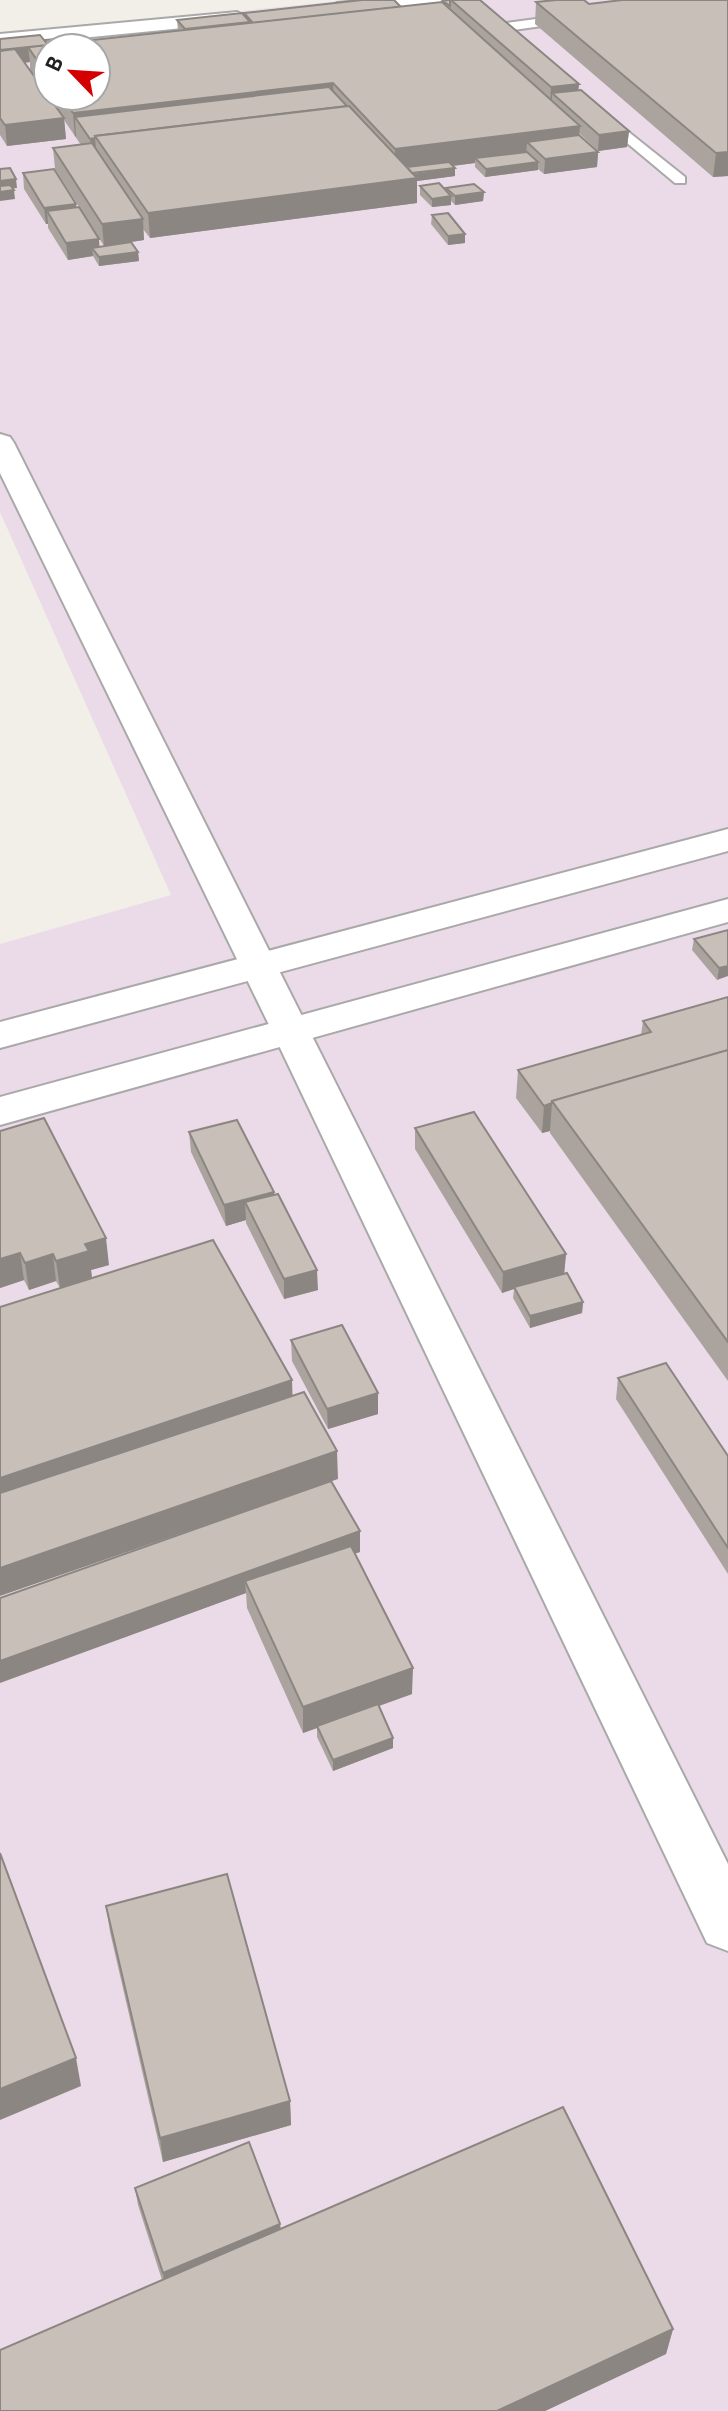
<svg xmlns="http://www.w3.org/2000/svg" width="728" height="2411" font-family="'Archivo Narrow',sans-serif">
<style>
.industrial{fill:#ebdbe8;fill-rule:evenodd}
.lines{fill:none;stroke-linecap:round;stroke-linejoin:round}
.service-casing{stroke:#a9a9a9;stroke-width:4}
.minor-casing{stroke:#a9a9a9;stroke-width:4}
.tertiary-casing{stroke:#a9a9a9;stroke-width:4}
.service{fill:#fff;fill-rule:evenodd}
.minor{fill:#fff;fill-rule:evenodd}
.tertiary{fill:#fff;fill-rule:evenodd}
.wall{fill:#aba49e;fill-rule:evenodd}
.shaded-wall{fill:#8b8681}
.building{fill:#c7bfb8;stroke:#8b8681;stroke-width:2}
</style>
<rect width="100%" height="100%" fill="#f2efe9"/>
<path class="industrial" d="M350,0H728V2411H0V944L171,895L0,512V35ZM48,48H96V96H48Z"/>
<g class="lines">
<defs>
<g id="service">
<polygon points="573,14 578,15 578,21 498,32 491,28 498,24"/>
<polygon points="601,110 685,177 685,183 675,183 596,117 594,114"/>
</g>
<g id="minor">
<polygon points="370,0 449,0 439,6 337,15 327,9 337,3"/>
<polygon points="237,12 247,18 244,22 0,46 0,34"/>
<polygon points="0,434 10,437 14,443 728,1864 728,1951 707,1943 272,1031 0,473"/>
</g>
<g id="tertiary">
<polygon points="728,829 728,851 0,1048 0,1022"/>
<polygon points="728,899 728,922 0,1125 0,1097"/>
</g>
</defs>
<use href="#service" class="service-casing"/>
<use href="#minor" class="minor-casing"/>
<use href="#tertiary" class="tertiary-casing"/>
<use href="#service" class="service"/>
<use href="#minor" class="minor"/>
<use href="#tertiary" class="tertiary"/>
</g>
<g class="wall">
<path d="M480,0L579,84L578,90L629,131L627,147L598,151L579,133V136L598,152L597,167L544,174L538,169V170L485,177L475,167V163L453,166L455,168V176L417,181V203L150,238L143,229L144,240L104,246L55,169L53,148L81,145L64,120L66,139L7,146L0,135V39L79,42L178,31L177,20L244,16V13L401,7L443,4V1ZM48,48L96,96H48ZM30,62V70L25,63Z"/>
<polygon points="728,0 728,176 713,177 535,24 536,2 589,4"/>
<polygon points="23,173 77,208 99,247 138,252 139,261 99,266 93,256 68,260 48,228 48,224 46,224 24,189"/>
<polygon points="420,186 446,191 446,188 484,192 483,201 455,205 451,201 451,205 432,207 420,195"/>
<polygon points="432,215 465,234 465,243 448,245 431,224"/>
<polygon points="728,930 717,980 692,950 694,939"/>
<polygon points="728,997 728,1381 550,1133 550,1131 542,1133 516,1098 518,1070 641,1035 643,1021"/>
<polygon points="415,1128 566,1254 564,1274 583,1302 582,1313 530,1328 513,1298 514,1289 502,1293 415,1149"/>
<polygon points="0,1131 109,1265 91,1270 92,1278 292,1380 292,1396 338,1479 60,1288 56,1281 29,1290 24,1280 0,1288"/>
<polygon points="189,1132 274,1195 318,1290 284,1299 246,1223 246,1220 226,1226 191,1152"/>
<polygon points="291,1340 378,1414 328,1429 292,1361"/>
<polygon points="618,1378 728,1456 728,1574 616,1399"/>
<polygon points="360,1552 355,1553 412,1694 379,1706 393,1748 333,1771 317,1737 317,1728 303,1733 247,1608 246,1593 122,1638 0,1598"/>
<polygon points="106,1906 290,2101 291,2125 163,2162 110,1932"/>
<polygon points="135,2188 280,2224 281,2229 673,2329 666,2354 545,2411 0,2411 162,2280 138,2205"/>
</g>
<g class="shaded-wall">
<polygon points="28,47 30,62 0,65 0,50"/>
<polygon points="333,83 334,106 75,117 76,136 75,137 73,113"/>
<polygon points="579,84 577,104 552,93 552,107 550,107 551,87"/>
<polygon points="64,118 66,139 7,146 5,125"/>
<polygon points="580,126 578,150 527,142 526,156 475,158 475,163 395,173 395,149"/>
<polygon points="629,131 627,147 598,151 599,135"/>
<polygon points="95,138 97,159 92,160 90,139"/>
<polygon points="598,152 597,167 544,174 545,159"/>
<polygon points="728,152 728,176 713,177 716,153"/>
<polygon points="538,162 538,170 485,177 486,169"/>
<polygon points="455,168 455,176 417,181 417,203 150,238 148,213"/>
<polygon points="16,179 17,188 0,190 0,181"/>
<polygon points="14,190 15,199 0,201 0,192"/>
<polygon points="484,192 483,201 455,205 455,196"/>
<polygon points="451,196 451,205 432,207 432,199"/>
<polygon points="76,204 78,220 47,211 48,224 46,224 44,208"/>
<polygon points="143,219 144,240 104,246 102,224"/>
<polygon points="465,234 465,243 448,245 448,236"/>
<polygon points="99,239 100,255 92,248 93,256 68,260 66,243"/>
<polygon points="138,252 139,261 99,266 99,257"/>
<polygon points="728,966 728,976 717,980 719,968"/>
<polygon points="552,1103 550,1131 542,1133 544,1106"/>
<polygon points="274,1192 274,1213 245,1202 246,1220 226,1226 224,1205"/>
<polygon points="106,1238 109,1265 91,1270 92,1279 60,1288 56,1261 85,1244"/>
<polygon points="20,1253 24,1280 0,1288 0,1259"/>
<polygon points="53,1254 56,1281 29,1290 25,1263"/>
<polygon points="566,1254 564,1275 514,1287 514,1289 502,1293 503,1272"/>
<polygon points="317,1270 318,1290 284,1299 284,1279"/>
<polygon points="583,1302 582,1313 530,1328 530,1316"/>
<polygon points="292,1380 293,1412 0,1511 0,1478"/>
<polygon points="378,1393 378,1414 328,1429 327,1409"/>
<polygon points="337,1451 338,1479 0,1596 0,1568"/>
<polygon points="360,1531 360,1552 250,1591 245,1581 246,1593 0,1683 0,1661"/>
<polygon points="413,1668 412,1694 303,1733 303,1707"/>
<polygon points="393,1738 393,1748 333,1771 333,1760"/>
<polygon points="76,2058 81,2086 0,2120 0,2089"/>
<polygon points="290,2101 291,2125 163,2162 160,2138"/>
<polygon points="280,2224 281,2242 165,2290 163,2273"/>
<polygon points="673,2329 666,2354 545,2411 497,2411"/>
</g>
<g class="building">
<polygon points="362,0 394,0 401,7 253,23 244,13"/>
<polygon points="450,0 450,6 443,1 448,0"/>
<polygon points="451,0 480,0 579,84 551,87"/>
<polygon points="556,0 584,0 589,4 622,0 728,0 728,152 716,153 536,2"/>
<polygon points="442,2 580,126 395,149 333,83 73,113 61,96 96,96 96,48 48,48 48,76 28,47"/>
<polygon points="242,13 250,22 185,29 177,20"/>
<polygon points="40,35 48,45 0,50 0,39"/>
<polygon points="75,37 79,42 48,45 45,40"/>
<polygon points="15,49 48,96 64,118 5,125 0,118 0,51"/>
<polygon points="329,87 347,106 95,136 95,138 90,139 75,117"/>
<polygon points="581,90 629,131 599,135 552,93"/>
<polygon points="349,106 417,178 148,213 95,136"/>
<polygon points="579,135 598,152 545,159 527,142"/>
<polygon points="92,143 143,219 102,224 53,148"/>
<polygon points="527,152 538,162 486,169 475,158"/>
<polygon points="449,162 455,168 412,173 407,167"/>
<polygon points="10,168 16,179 0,181 0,169"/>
<polygon points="54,169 76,204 44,208 23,173"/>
<polygon points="439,183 451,196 432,199 420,186"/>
<polygon points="474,184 484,192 455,196 446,188"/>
<polygon points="10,185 14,190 0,192 0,186"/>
<polygon points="79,207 99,239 66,243 47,211"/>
<polygon points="448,213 465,234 448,236 432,215"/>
<polygon points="131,242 138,252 99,257 92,248"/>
<polygon points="728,930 728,966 719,968 694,939"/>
<polygon points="728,997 728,1050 552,1101 552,1103 544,1106 518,1070 651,1032 643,1021"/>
<polygon points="728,1050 728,1342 552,1101"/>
<polygon points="474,1112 566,1254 503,1272 415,1128"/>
<polygon points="44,1118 106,1238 85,1244 89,1251 56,1261 53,1254 25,1263 20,1253 0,1259 0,1131"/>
<polygon points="237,1120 274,1192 224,1205 189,1132"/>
<polygon points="278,1194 317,1270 284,1279 245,1202"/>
<polygon points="213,1240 292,1380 0,1478 0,1307"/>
<polygon points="567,1273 583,1302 530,1316 514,1287"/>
<polygon points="342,1325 378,1393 327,1409 291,1340"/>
<polygon points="666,1363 728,1456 728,1548 618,1378"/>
<polygon points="304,1392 337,1451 0,1568 0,1493"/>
<polygon points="331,1481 360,1531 0,1661 0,1598"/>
<polygon points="351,1546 413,1668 303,1707 245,1581"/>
<polygon points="378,1704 393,1738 333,1760 317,1726"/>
<polygon points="0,1853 76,2058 0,2089"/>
<polygon points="227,1874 290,2101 160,2138 106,1906"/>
<polygon points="563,2107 673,2329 497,2411 0,2411 0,2350"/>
<polygon points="249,2142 280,2224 163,2273 135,2188"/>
</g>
<g transform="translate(72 72) rotate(295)"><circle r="38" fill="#ffffff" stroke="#a7a7a7" stroke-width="2"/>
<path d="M0-6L14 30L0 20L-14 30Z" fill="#d40000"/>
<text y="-12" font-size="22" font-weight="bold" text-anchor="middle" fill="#222222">B</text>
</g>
</svg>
